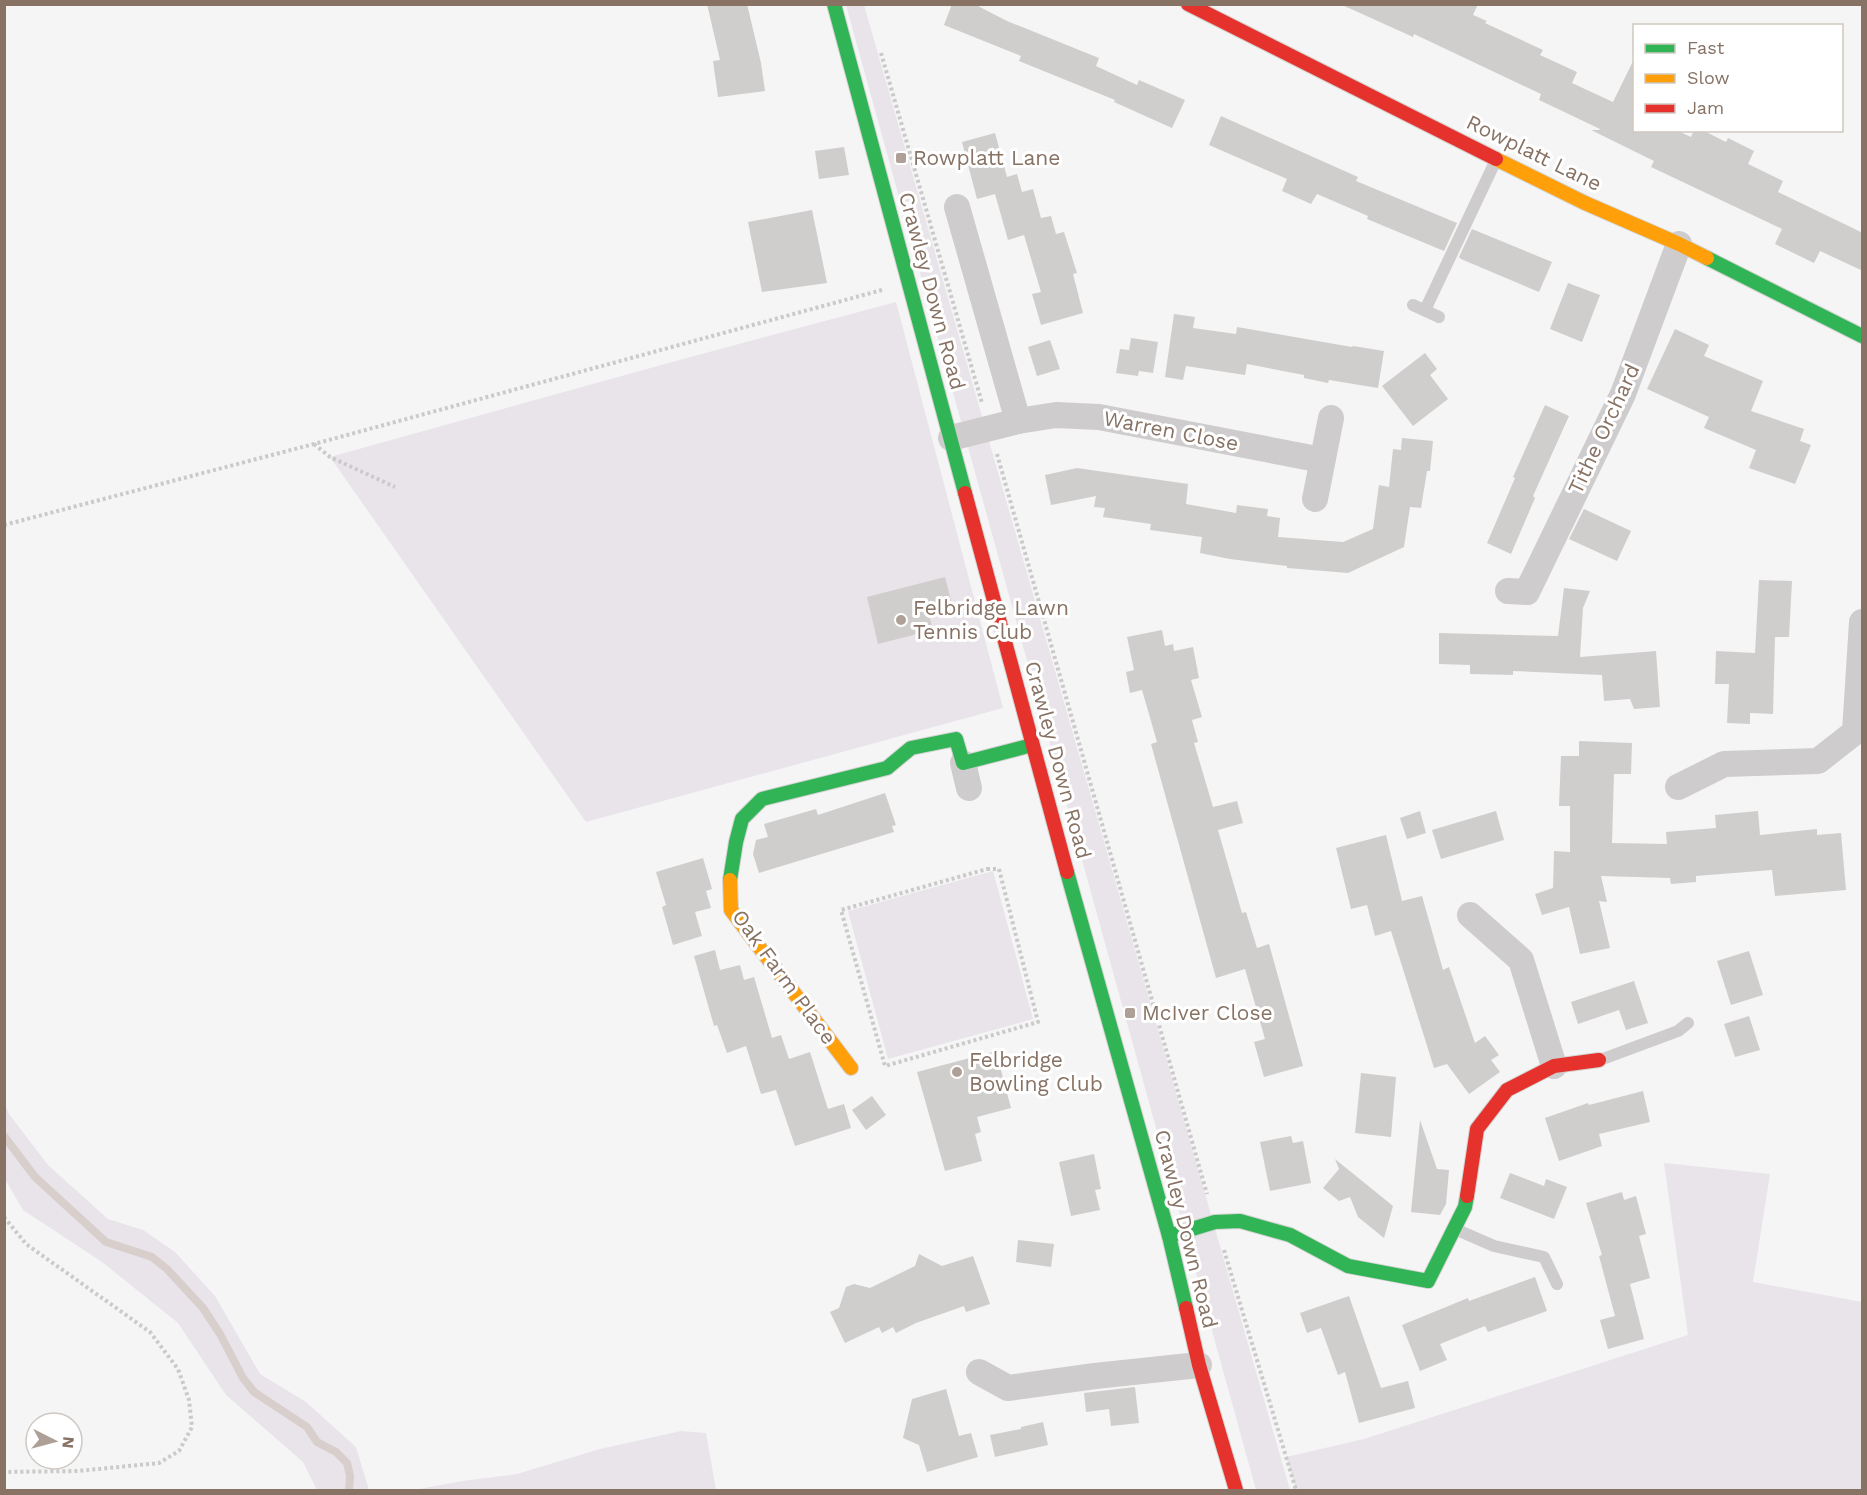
<svg xmlns="http://www.w3.org/2000/svg" width="1867" height="1495" font-family="'Work Sans',sans-serif">
<style>
.green{fill:#e8e4ea}
.lines{fill:none;stroke-linecap:round;stroke-linejoin:round}
.stream{stroke:#d8cfcd;stroke-width:8}
.building{fill:#d0cdcd}
.fast-casing{stroke:#d4d3d2;stroke-width:16}
.slow-casing{stroke:#d4d3d2;stroke-width:16}
.jam-casing{stroke:#d4d3d2;stroke-width:16}
.path{stroke:#cacac9;stroke-width:4;stroke-dasharray:3 3;stroke-linecap:butt}
.lane{stroke:#cecccc;stroke-width:12}
.street{stroke:#cecccc;stroke-width:26}
.fast{stroke:#30b455;stroke-width:14}
.slow{stroke:#ff9f0a;stroke-width:14}
.jam{stroke:#e5322d;stroke-width:14}
.poi-dot{fill:#aea097;stroke:#fff;stroke-width:2}
.labels{text-anchor:middle;stroke-width:6;stroke-linejoin:round;paint-order:stroke}
.street-label{font-size:21px;fill:#877264;stroke:#fff}
.poi-label{font-size:21px;fill:#877264;stroke:#fff;text-anchor:start}
</style>
<rect width="100%" height="100%" fill="#f5f5f6"/>
<g class="green">
<polygon points="846,5 864,5 1290,1490 1256,1490"/>
<polygon points="896,302 1003,708 586,822 330,457 683,359"/>
<polygon points="993,871 1033,1019 888,1059 848,911"/>
<polygon points="4,1102 9,1114 48,1165 108,1219 143,1230 175,1252 215,1296 260,1374 306,1402 356,1447 369,1490 317,1490 303,1462 226,1395 178,1323 102,1262 23,1210 5,1179"/>
<polygon points="1664,1163 1770,1174 1753,1282 1862,1302 1862,1490 1296,1490 1286,1457 1364,1439 1688,1335"/>
<polygon points="681,1431 706,1433 716,1490 414,1490 462,1481 517,1474 600,1449"/>
</g>
<g class="lines">
<polyline class="stream" points="4,1136 35,1177 106,1242 152,1257 167,1269 203,1308 220,1334 243,1378 254,1392 307,1427 317,1442 336,1452 347,1463 350,1476 349,1490"/>
</g>
<g class="building">
<polygon points="707,4 747,4 761,63 765,91 718,97 713,61 720,60"/>
<polygon points="952,4 974,4 1007,21 1099,58 1096,66 1137,85 1139,80 1185,100 1172,128 1114,102 1115,100 1019,61 1021,56 944,25"/>
<polygon points="1340,4 1478,4 1473,15 1487,21 1485,23 1543,50 1540,55 1577,72 1572,83 1613,102 1635,57 1635,130 1676,130 1691,137 1694,130 1702,130 1726,142 1728,138 1754,151 1748,164 1783,181 1778,192 1863,233 1863,271 1820,251 1814,263 1775,244 1782,229 1651,167 1654,161 1591,130 1599,130 1600,129 1539,100 1541,94 1414,34 1413,37"/>
<polygon points="1221,116 1358,177 1356,181 1457,223 1444,251 1367,219 1368,216 1317,194 1311,204 1282,191 1287,179 1209,145"/>
<polygon points="995,133 1007,177 1017,174 1022,192 1033,189 1041,218 1051,216 1056,234 1064,232 1077,273 1073,274 1083,313 1041,325 1032,294 1041,292 1024,235 1008,240 995,194 977,199 962,142"/>
<polygon points="844,147 849,175 819,179 815,151"/>
<polygon points="812,210 827,283 762,292 748,222"/>
<polygon points="1472,229 1552,262 1539,292 1461,259 1459,257"/>
<polygon points="1568,283 1600,295 1582,342 1550,329"/>
<polygon points="1174,314 1195,317 1193,328 1236,334 1237,327 1352,347 1353,346 1384,351 1378,388 1329,380 1328,383 1304,378 1304,375 1247,364 1245,375 1186,366 1183,380 1165,377"/>
<polygon points="1675,329 1709,345 1704,356 1763,381 1751,411 1804,429 1800,441 1811,445 1795,484 1749,468 1756,450 1704,428 1709,417 1647,389"/>
<polygon points="1131,338 1158,342 1153,373 1139,371 1138,376 1116,373 1120,349 1129,350"/>
<polygon points="1050,340 1060,369 1037,376 1028,347"/>
<polygon points="1425,353 1437,369 1430,375 1448,399 1413,426 1382,386"/>
<polygon points="1545,405 1569,416 1533,496 1535,498 1511,554 1487,543 1515,478 1513,477"/>
<polygon points="1402,438 1433,441 1430,471 1427,471 1421,508 1410,507 1404,547 1348,573 1287,568 1287,566 1230,559 1200,553 1202,537 1150,530 1151,524 1103,517 1105,508 1094,507 1096,496 1051,505 1045,475 1077,468 1188,484 1186,504 1236,513 1237,505 1268,509 1267,516 1280,518 1278,537 1343,542 1373,529 1379,485 1389,487 1393,449 1401,450"/>
<polygon points="1584,509 1631,531 1617,561 1569,539"/>
<polygon points="945,577 952,604 928,610 933,630 878,644 867,597"/>
<polygon points="1759,580 1792,581 1789,637 1775,637 1773,714 1750,713 1750,724 1727,723 1729,684 1715,684 1716,651 1755,653"/>
<polygon points="1564,588 1590,591 1583,608 1580,657 1656,651 1660,707 1634,709 1630,699 1604,701 1602,675 1513,671 1513,675 1470,674 1470,665 1439,664 1439,633 1558,636"/>
<polygon points="1162,630 1165,646 1173,644 1174,651 1193,647 1199,678 1191,680 1202,717 1192,720 1198,742 1194,743 1213,807 1237,801 1243,823 1218,830 1242,913 1246,912 1257,948 1269,944 1303,1066 1264,1077 1254,1042 1265,1039 1245,969 1216,978 1151,744 1157,742 1142,690 1130,693 1126,672 1134,670 1127,637"/>
<polygon points="1579,741 1632,743 1631,774 1614,774 1612,843 1667,844 1666,832 1716,828 1715,815 1758,811 1760,835 1817,829 1817,835 1841,833 1846,890 1775,896 1772,870 1696,876 1696,882 1671,884 1670,878 1601,876 1607,902 1599,901 1610,948 1580,954 1569,907 1542,915 1535,894 1553,888 1554,851 1570,852 1570,806 1559,806 1561,756 1579,756"/>
<polygon points="885,793 896,825 892,826 894,832 759,873 753,854 756,840 768,837 764,824 816,809 818,815"/>
<polygon points="1420,811 1426,833 1407,839 1400,818"/>
<polygon points="1496,811 1504,840 1441,859 1432,830"/>
<polygon points="1386,835 1402,901 1422,896 1443,970 1449,967 1475,1043 1485,1036 1499,1055 1491,1060 1500,1072 1469,1094 1447,1064 1434,1068 1391,931 1375,936 1367,905 1351,909 1336,848"/>
<polygon points="703,858 712,889 706,891 711,908 695,912 702,936 673,945 662,907 666,905 656,872"/>
<polygon points="715,950 720,970 740,965 744,980 754,977 772,1038 781,1035 789,1059 810,1052 828,1109 844,1104 851,1128 795,1146 776,1090 761,1094 746,1046 727,1053 717,1025 714,1026 694,956"/>
<polygon points="1749,951 1763,995 1731,1005 1717,961"/>
<polygon points="1634,981 1648,1023 1626,1030 1619,1010 1578,1024 1571,1002"/>
<polygon points="1749,1016 1760,1050 1735,1057 1724,1024"/>
<polygon points="996,1051 1011,1108 977,1117 981,1132 975,1134 982,1161 945,1171 917,1072"/>
<polygon points="1361,1073 1396,1077 1391,1137 1355,1133"/>
<polygon points="1643,1091 1650,1122 1599,1134 1602,1146 1559,1161 1545,1118 1588,1103 1589,1105"/>
<polygon points="872,1096 886,1115 866,1130 852,1110"/>
<polygon points="1420,1120 1437,1169 1449,1170 1446,1204 1440,1215 1411,1212"/>
<polygon points="1291,1136 1293,1143 1303,1141 1311,1183 1270,1191 1260,1142"/>
<polygon points="1094,1154 1101,1189 1095,1190 1100,1210 1071,1216 1059,1162"/>
<polygon points="1335,1159 1393,1206 1384,1238 1358,1217 1350,1197 1339,1201 1323,1188 1339,1169"/>
<polygon points="1510,1173 1544,1186 1546,1179 1567,1187 1554,1219 1500,1198"/>
<polygon points="1622,1192 1624,1200 1636,1196 1646,1234 1639,1236 1650,1278 1630,1284 1644,1339 1608,1349 1600,1320 1615,1316 1599,1256 1602,1255 1586,1203"/>
<polygon points="1018,1240 1054,1244 1051,1267 1016,1262"/>
<polygon points="919,1254 942,1266 973,1256 990,1304 966,1312 964,1306 916,1323 896,1333 893,1327 882,1333 879,1327 845,1343 830,1312 839,1308 846,1287 854,1284 870,1288 915,1266"/>
<polygon points="1535,1277 1547,1311 1488,1332 1485,1326 1440,1344 1447,1360 1420,1371 1402,1325 1468,1298 1469,1301"/>
<polygon points="1349,1296 1381,1388 1408,1381 1415,1408 1359,1423 1345,1372 1338,1375 1321,1328 1307,1333 1300,1313"/>
<polygon points="1135,1387 1139,1423 1111,1426 1109,1409 1086,1412 1084,1393"/>
<polygon points="946,1389 959,1436 971,1433 978,1457 927,1472 919,1445 903,1438 912,1399"/>
<polygon points="1043,1422 1048,1445 995,1457 990,1435 1021,1429 1021,1427"/>
</g>
<g class="lines">
<defs>
<g id="fast">
<polyline points="834,4 965,493"/>
<polyline points="1707,258 1862,336"/>
<polyline points="1067,872 1169,1236 1186,1308"/>
<polyline points="730,880 736,842 742,819 762,799 887,768 911,748 956,739 963,763 1032,745"/>
<polyline points="1169,1236 1215,1222 1240,1221 1290,1235 1348,1266 1428,1281 1465,1207 1467,1196"/>
</g>
<g id="slow">
<polyline points="1496,159 1585,203 1679,244 1707,258"/>
<polyline points="730,880 731,910 851,1068"/>
</g>
<g id="jam">
<polyline points="1188,4 1496,159"/>
<polyline points="965,493 1067,872"/>
<polyline points="1467,1196 1477,1129 1507,1090 1554,1066 1599,1060"/>
<polyline points="1186,1308 1199,1365 1236,1490"/>
</g>
</defs>
<use href="#fast" class="fast-casing"/>
<use href="#slow" class="slow-casing"/>
<use href="#jam" class="jam-casing"/>
<g class="path">
<polyline points="881,53 982,403"/>
<polyline points="314,444 330,457 395,487"/>
<polyline points="997,454 1207,1194"/>
<polyline points="4,525 314,444 882,290"/>
<polygon points="987,869 999,869 1038,1022 885,1066 841,910"/>
<polyline points="4,1217 26,1244 150,1332 178,1369 189,1400 192,1427 179,1451 159,1463 78,1471 4,1472"/>
<polyline points="1224,1250 1296,1490"/>
</g>
<g class="lane">
<polyline points="1413,305 1439,317"/>
<polyline points="1425,310 1496,160"/>
<polyline points="1600,1060 1678,1031 1688,1023"/>
<polyline points="1455,1229 1494,1246 1544,1257 1557,1284"/>
</g>
<g class="street">
<polyline points="957,207 1018,421"/>
<polyline points="951,438 1018,421 1056,415 1099,417 1322,460"/>
<polyline points="1315,499 1331,418"/>
<polyline points="1508,591 1527,592 1623,394 1679,244"/>
<polyline points="963,763 969,788"/>
<polyline points="1678,787 1724,764 1818,761 1855,732 1862,622"/>
<polyline points="1470,915 1521,960 1554,1066"/>
<polyline points="979,1372 1008,1388 1095,1376 1199,1365"/>
</g>
<use href="#fast" class="fast"/>
<use href="#slow" class="slow"/>
<use href="#jam" class="jam"/>
</g>
<g class="poi-dot">
<rect x="895" y="152" width="12" height="12" rx="3"/>
<circle cx="901" cy="620" r="6"/>
<rect x="1124" y="1007" width="12" height="12" rx="3"/>
<circle cx="957" cy="1072" r="6"/>
</g>
<g class="labels">
<g class="street-label">
<text transform="translate(1534 153) rotate(26)" y="7">Rowplatt Lane</text>
<text transform="translate(932 291) rotate(75)" y="7">Crawley Down Road</text>
<text transform="translate(1604 429) rotate(-65)" y="7">Tithe Orchard</text>
<text transform="translate(1171 431) rotate(11)" y="7">Warren Close</text>
<text transform="translate(1058 760) rotate(75)" y="7">Crawley Down Road</text>
<text transform="translate(784 977) rotate(54)" y="7">Oak Farm Place</text>
<text transform="translate(1186 1229) rotate(76)" y="7">Crawley Down Road</text>
</g>
<g class="poi-label">
<text x="913" y="165">Rowplatt Lane</text>
<text x="913" y="615">Felbridge Lawn<tspan x="913" dy="24">Tennis Club</tspan></text>
<text x="1142" y="1020">McIver Close</text>
<text x="969" y="1067">Felbridge<tspan x="969" dy="24">Bowling Club</tspan></text>
</g>
</g>
<rect width="1867" height="1495" fill="none" stroke="#877264" stroke-width="12"/>
<rect x="1633" y="24" width="210" height="108" fill="#ffffff" stroke="#cfc7c1" stroke-width="1.5"/>
<rect x="1645" y="44" width="30" height="9" fill="#30b455" stroke="#cfc7c1" stroke-width="1.5"/>
<text x="1687" y="54" font-size="18" fill="#877264">Fast</text>
<rect x="1645" y="74" width="30" height="9" fill="#ff9f0a" stroke="#cfc7c1" stroke-width="1.5"/>
<text x="1687" y="84" font-size="18" fill="#877264">Slow</text>
<rect x="1645" y="104" width="30" height="9" fill="#e5322d" stroke="#cfc7c1" stroke-width="1.5"/>
<text x="1687" y="114" font-size="18" fill="#877264">Jam</text>
<g transform="translate(54 1441) rotate(96)"><circle r="28" fill="#ffffff" stroke="#cfc7c1" stroke-width="1.5"/>
<path d="M0-4.5L10 22L0 15L-10 22Z" fill="#aea097"/>
<text y="-9" font-size="16" font-weight="bold" text-anchor="middle" fill="#877264">N</text>
</g>
</svg>
